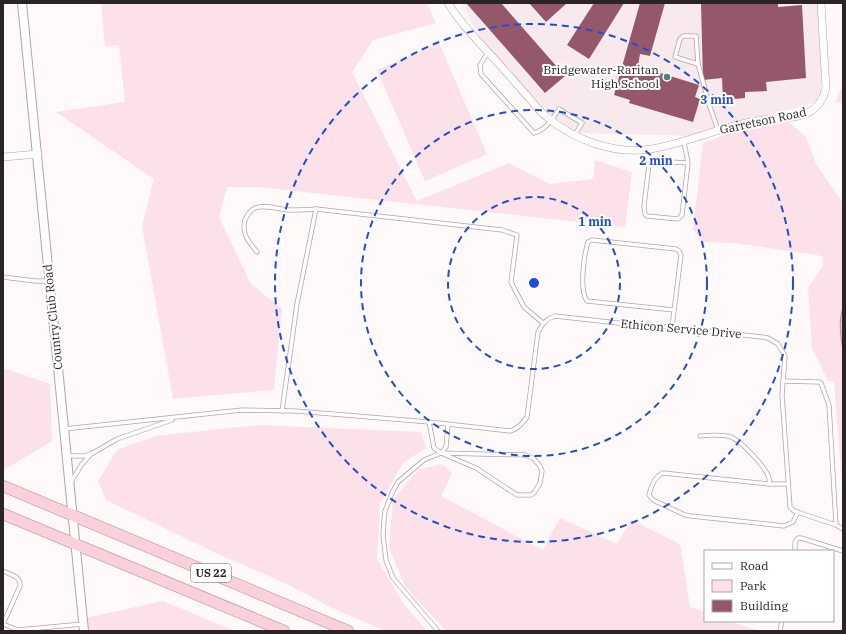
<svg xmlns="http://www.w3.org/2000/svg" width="846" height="634" font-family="'IBM Plex Serif',serif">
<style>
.built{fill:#f7e9ec}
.green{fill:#fde1e8}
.water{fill:#f8c0cf;stroke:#bb919c}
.building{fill:#95586a}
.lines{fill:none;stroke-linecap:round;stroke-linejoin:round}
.service-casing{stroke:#b9a0a6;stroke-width:5}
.minor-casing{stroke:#b9a0a6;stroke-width:8}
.tertiary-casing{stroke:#b9a0a6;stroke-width:10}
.trunk-casing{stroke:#b18c95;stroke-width:12}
.service{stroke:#fff;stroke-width:3.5}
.minor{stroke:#fff;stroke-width:7}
.tertiary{stroke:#fff;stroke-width:8}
.trunk{stroke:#fad0da;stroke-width:11}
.ring{fill:none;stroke:#1d4ed8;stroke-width:2;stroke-dasharray:7 5}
.poi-dot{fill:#42867b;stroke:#fff;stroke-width:1.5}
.labels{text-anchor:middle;stroke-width:4;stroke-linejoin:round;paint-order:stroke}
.shield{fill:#fff;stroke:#6b6566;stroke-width:1}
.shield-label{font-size:11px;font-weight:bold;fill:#2c2325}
.poi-label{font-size:12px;fill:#2c2325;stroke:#fff;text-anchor:end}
.street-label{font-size:12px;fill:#2c2325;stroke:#fff}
.centre{fill:#1d4ed8;stroke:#fff;stroke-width:2}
.ring-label{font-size:12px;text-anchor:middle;font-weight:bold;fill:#1d4ed8;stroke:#fff;stroke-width:4;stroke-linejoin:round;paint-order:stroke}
</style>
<rect width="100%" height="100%" fill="#fff9fa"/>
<polygon class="built" points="461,3 821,3 821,101 698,136 571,133 488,52"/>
<g class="green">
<polygon points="101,3 427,3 436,23 373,40 352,72 417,201 509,163 550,184 593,179 595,160 632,172 625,227 258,187 227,187 219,217 251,284 282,309 274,390 173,399 142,226 154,179 56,112 125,102 119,45 105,46"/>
<polygon points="439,43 487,154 425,181 377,70"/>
<polygon points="843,83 843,104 836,102"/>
<path d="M788,121L806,137L816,164L843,203V307C838,322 840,337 843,352V497L834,381H828L812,348L808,288L822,267L823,257L817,255L735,243L703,242L693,229L703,143L737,130Z"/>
<polygon points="3,368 50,384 52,441 4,470"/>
<polygon points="258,425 421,432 426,448 403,463 380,504 377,559 403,603 427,631 385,631 330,607 287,584 220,555 106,500 98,481 117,450 155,436"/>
<polygon points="443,464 452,474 441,496 543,550 560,518 617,544 631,520 680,544 690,607 705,612 705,621 730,621 759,631 446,631 405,586 389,548 393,500 419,469"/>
<polygon points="163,601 235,631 86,631 85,618"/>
</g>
<path class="water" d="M843,307V352C841,337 838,322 843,307Z"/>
<g class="building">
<polygon points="469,3 501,3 565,76 545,93 467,4"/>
<polygon points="529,3 567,3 546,22"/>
<polygon points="594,3 624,3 589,59 567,45"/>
<polygon points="640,3 665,3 650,56 640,54 638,66 699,85 695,97 700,99 693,122 629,103 630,100 614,95"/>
<polygon points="701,3 778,3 778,7 802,5 806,78 766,82 767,91 745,92 745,98 723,100 722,78 703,80"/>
</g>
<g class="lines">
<defs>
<g id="service">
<path d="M488,52L480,65L481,74L534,133C546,130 552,119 559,109L582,123L575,135"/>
<polyline points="698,64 675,57 680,39 683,36 696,36 698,64 710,107 718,130"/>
<polyline points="684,142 688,163 682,215 678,219 647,216 645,214 644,206 649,164 654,161 688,163"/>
<path d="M257,252C249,242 241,234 245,220C247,215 250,211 255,208C264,204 278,209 288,210C298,210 307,210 316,209L502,230L517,235L511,282L524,307L543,323"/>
<polyline points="3,277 35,281 49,281"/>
<path d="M672,327L681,255L679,251L676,249L592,240L588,242C584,255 579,290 587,301L674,310"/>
<polyline points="783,381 819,382 821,383 829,405 836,525"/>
<polyline points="282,411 297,304 316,209"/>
<polyline points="429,422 434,448 441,453"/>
<path d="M64,429L242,410L296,411L429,422L510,431C518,429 523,423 527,417L538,332C542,324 546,319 555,316L627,324L672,327L762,337L768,338L778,344L785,356L782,395L790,507L794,511L836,525L843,529"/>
<path d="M700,436C710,435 722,434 731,437C741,441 766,467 769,478C770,480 769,482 769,484"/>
<polygon points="441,453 525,455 533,458 540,466 542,471 540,483 534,493 531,495 517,495 476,468"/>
<polyline points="68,455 73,456 84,456 93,453 117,439 172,420"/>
<polyline points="71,482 82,464 92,453"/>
<path d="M788,484H769L663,473C655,476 651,487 649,495L653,500L685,515L691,516L784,526L793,522L798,512"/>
<polyline points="795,551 795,542 798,538 801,538 843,551"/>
<path d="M3,571C11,575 21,576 20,586L3,624"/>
<polyline points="3,624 18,630 83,624"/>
<polyline points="438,631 393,578 386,560 383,535 384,520 385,511 393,491 398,482 424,460 441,453 446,447 448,425"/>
<polyline points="780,631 782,621"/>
</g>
<g id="minor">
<path d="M448,3C461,25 481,44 498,63C509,75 519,87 530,99C535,105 540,112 547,117C574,140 615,155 651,149C687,143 720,127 756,121C784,116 818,124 826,88L821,3"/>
<polyline points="3,157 38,154"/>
</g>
<polyline id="tertiary" points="22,3 84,631"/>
<g id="trunk">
<polyline points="3,486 348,631"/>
<polyline points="3,514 284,631"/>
</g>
</defs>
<use href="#service" class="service-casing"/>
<use href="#minor" class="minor-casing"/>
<use href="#tertiary" class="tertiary-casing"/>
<use href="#trunk" class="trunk-casing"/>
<use href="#service" class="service"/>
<use href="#minor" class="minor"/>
<use href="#tertiary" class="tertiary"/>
<use href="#trunk" class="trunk"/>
</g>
<g class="ring">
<circle cx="534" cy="283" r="86"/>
<circle cx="534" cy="283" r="173"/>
<circle cx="534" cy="283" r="259"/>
</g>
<circle class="poi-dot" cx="667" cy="77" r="4"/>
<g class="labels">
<rect class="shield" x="191" y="564" width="40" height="18" rx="3"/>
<g class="shield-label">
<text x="211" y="577">US 22</text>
</g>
<g class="poi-label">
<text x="659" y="74">Bridgewater-Raritan<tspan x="659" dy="14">High School</tspan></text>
</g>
<g class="street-label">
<text transform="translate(763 121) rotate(-12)" y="4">Garretson Road</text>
<text transform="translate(53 317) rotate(-96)" y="4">Country Club Road</text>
<text transform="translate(681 329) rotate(5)" y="4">Ethicon Service Drive</text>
</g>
</g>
<circle cx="534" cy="283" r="6" class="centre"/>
<g class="ring-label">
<text x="717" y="104">3 min</text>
<text x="656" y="165">2 min</text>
<text x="595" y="226">1 min</text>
</g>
<rect width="846" height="634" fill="none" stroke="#2c2325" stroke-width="8"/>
<rect x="704" y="550" width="130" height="72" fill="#ffffff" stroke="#aba7a8"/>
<rect x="712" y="563" width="20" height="6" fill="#ffffff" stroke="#aba7a8"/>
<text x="740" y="570" font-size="12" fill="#2c2325">Road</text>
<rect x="712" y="580" width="20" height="12" fill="#fde1e8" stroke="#aba7a8"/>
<text x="740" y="590" font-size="12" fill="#2c2325">Park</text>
<rect x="712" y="600" width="20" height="12" fill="#95586a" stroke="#aba7a8"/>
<text x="740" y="610" font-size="12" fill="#2c2325">Building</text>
</svg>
